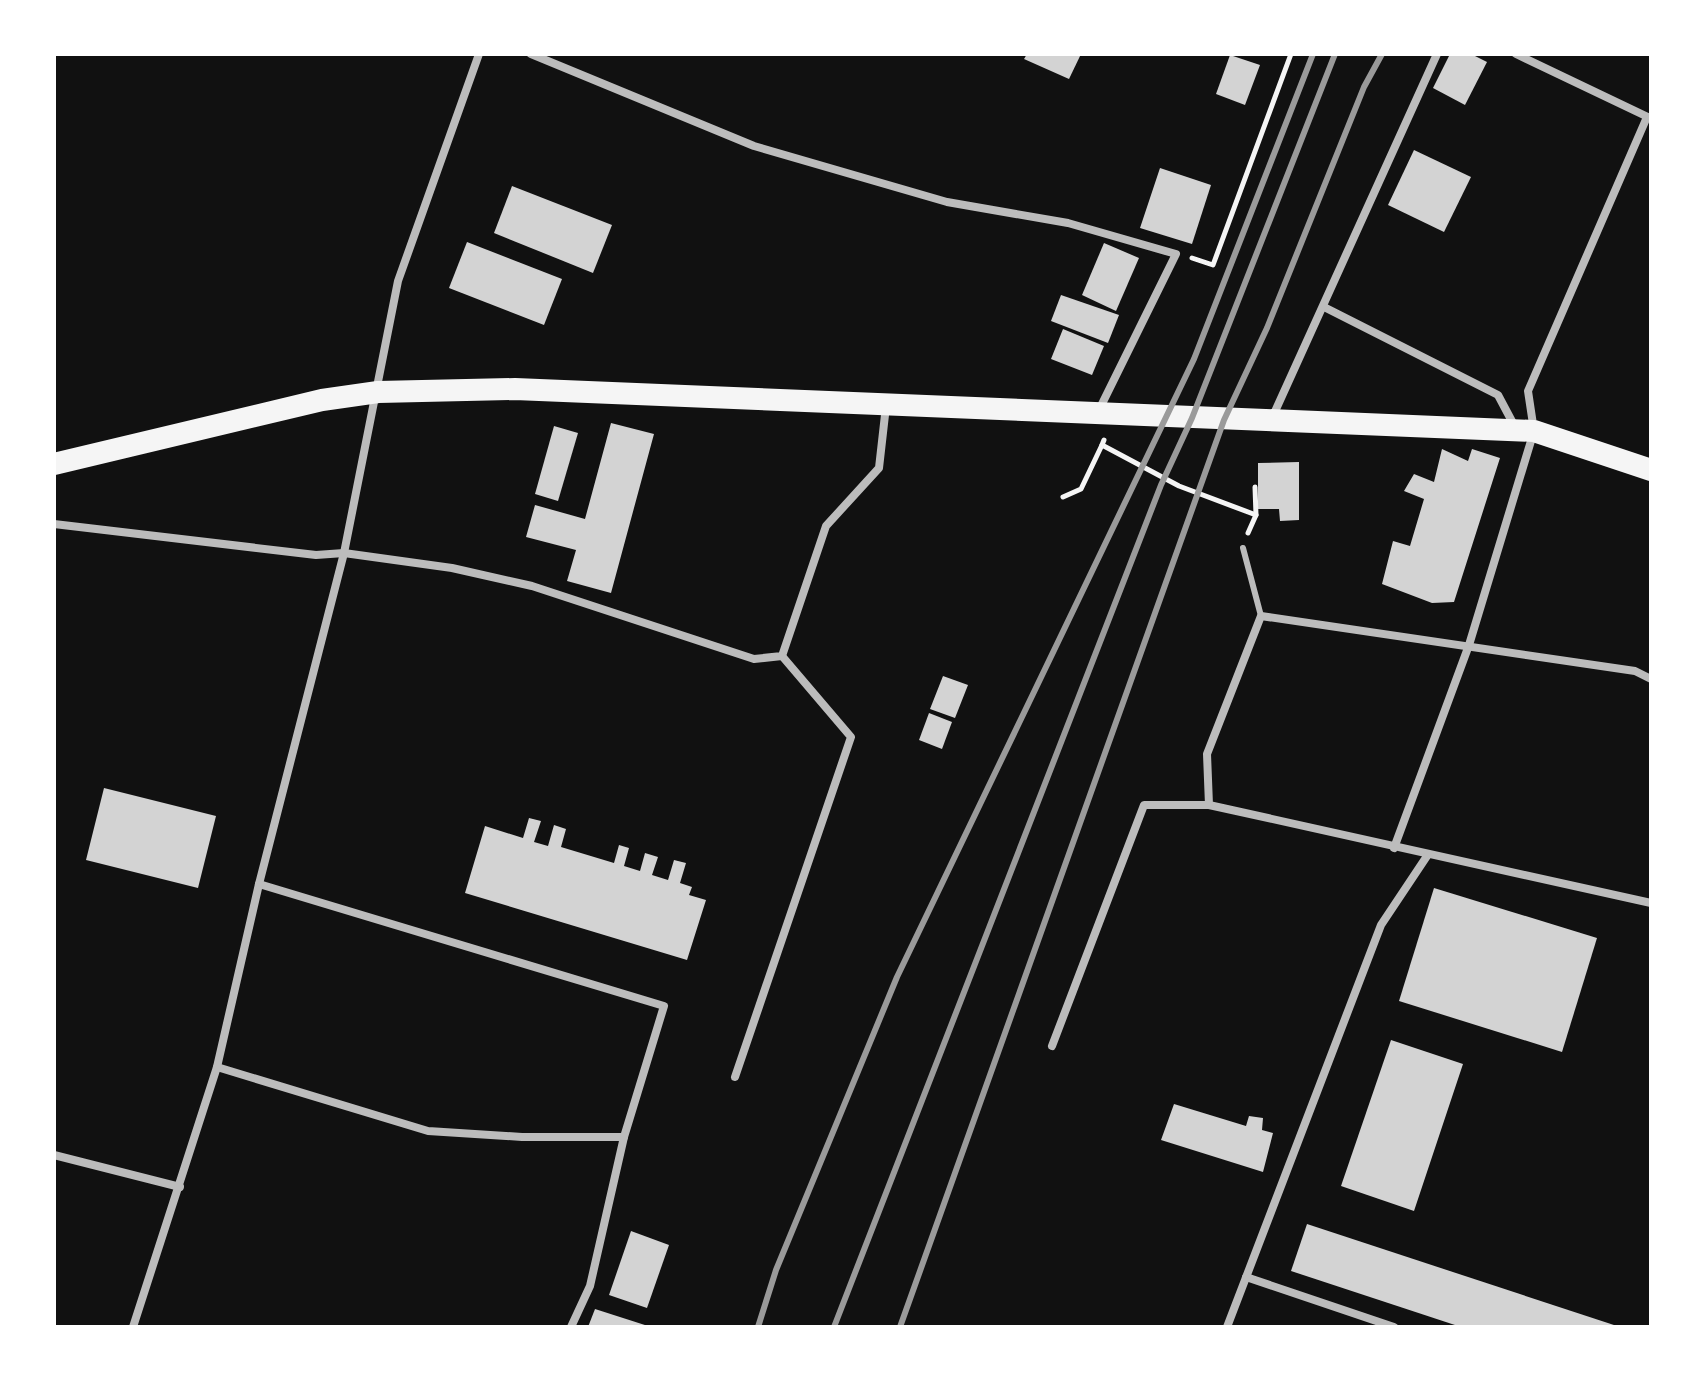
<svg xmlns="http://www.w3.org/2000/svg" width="1705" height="1381" font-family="Commissioner,sans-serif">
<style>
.building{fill:#d3d3d3}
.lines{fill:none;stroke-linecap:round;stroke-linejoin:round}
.path{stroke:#f5f5f5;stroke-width:5}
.service{stroke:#bcbcbc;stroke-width:6}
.minor{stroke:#bcbcbc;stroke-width:8}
.trunk{stroke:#f5f5f5;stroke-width:22}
.rail{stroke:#9a9a9a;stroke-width:6}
</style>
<rect width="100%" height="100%" fill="#111"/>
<g class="building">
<polygon points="1027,54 1081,54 1069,79 1024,59"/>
<polygon points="1450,54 1471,54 1487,62 1465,105 1433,88"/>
<polygon points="1230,55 1260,65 1245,105 1216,94"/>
<polygon points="1414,150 1471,177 1444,232 1388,205"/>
<polygon points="1160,168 1211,185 1192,244 1140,228"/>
<polygon points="512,186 612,225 593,273 494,233"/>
<polygon points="467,242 562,279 544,325 449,288"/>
<polygon points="1104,243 1139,258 1116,311 1082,295"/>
<polygon points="1061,295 1119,315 1108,343 1051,321"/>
<polygon points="1063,329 1104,346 1092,375 1051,359"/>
<polygon points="611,423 654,434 611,593 567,581 576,550 526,537 535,505 585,519"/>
<polygon points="554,426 578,433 558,501 535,494"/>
<polygon points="1442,449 1468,461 1472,449 1500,458 1454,602 1432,603 1382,584 1393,541 1410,546 1424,499 1404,491 1414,474 1434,482"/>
<polygon points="1299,462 1299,520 1280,521 1279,509 1258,509 1258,463"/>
<polygon points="943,676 968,685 955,718 930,709"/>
<polygon points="929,713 952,722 942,749 919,740"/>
<polygon points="104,788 216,816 198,888 86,860"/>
<polygon points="529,818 541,821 534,842 548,846 554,825 566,829 561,847 614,863 619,845 629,848 624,866 640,871 645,853 658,857 652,875 668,880 674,860 686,863 680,883 692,887 689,895 706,900 687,960 465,893 485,826 523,838"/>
<polygon points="1434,888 1597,938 1562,1052 1399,1001"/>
<polygon points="1391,1040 1463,1064 1414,1211 1341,1186"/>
<polygon points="1174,1104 1246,1126 1249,1116 1263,1118 1262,1130 1273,1133 1263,1172 1161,1140"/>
<polygon points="1307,1224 1617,1326 1617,1327 1461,1327 1291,1271"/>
<polygon points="631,1231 669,1245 647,1308 609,1295"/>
<polygon points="595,1309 648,1326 648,1327 588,1327"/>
</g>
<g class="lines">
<g class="path">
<polyline points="1192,258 1213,265 1291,54"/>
<polyline points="1104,440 1102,445 1179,486 1256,515"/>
<polyline points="1063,497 1081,489 1102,445"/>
<polyline points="1248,533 1256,515 1255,487"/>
</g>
<polyline class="service" points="1243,548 1261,616"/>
<g class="minor">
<polyline points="531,54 754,146 947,202 1068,223 1176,254 1099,410"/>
<polyline points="1516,54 1650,118"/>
<polyline points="1324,307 1498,395 1515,427"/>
<polyline points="1272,418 1437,54"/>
<polyline points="54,524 316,555 344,553 452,568 532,586 754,659 782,656 826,526 879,468 886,406"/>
<polyline points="1651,679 1635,671 1261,616 1207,754 1209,805 1651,903"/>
<polyline points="1394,848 1469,645 1534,431 1528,391 1647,117"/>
<polyline points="1052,1046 1144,805 1209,805"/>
<polyline points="217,1067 428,1131 522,1137 624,1137 664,1006 259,884"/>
<polyline points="735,1077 851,737 782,656"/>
<polyline points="54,1155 180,1187"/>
<polyline points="1246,1277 1394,1327"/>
<polyline points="133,1327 217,1067 259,884 344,553 398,281 479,54"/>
<polyline points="571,1327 590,1286 624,1137"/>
<polyline points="1227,1327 1381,925 1427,856"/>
</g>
<polyline class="trunk" points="54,464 322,400 378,392 515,389 1534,431 1651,470"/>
<g class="rail">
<polyline points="758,1327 776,1270 897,977 1194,359 1313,54"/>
<polyline points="834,1327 1161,485 1192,418 1335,54"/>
<polyline points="900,1327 1224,420 1267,328 1364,87 1382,54"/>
</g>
</g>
<rect width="1705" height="1381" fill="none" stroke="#ffffff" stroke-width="112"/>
</svg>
